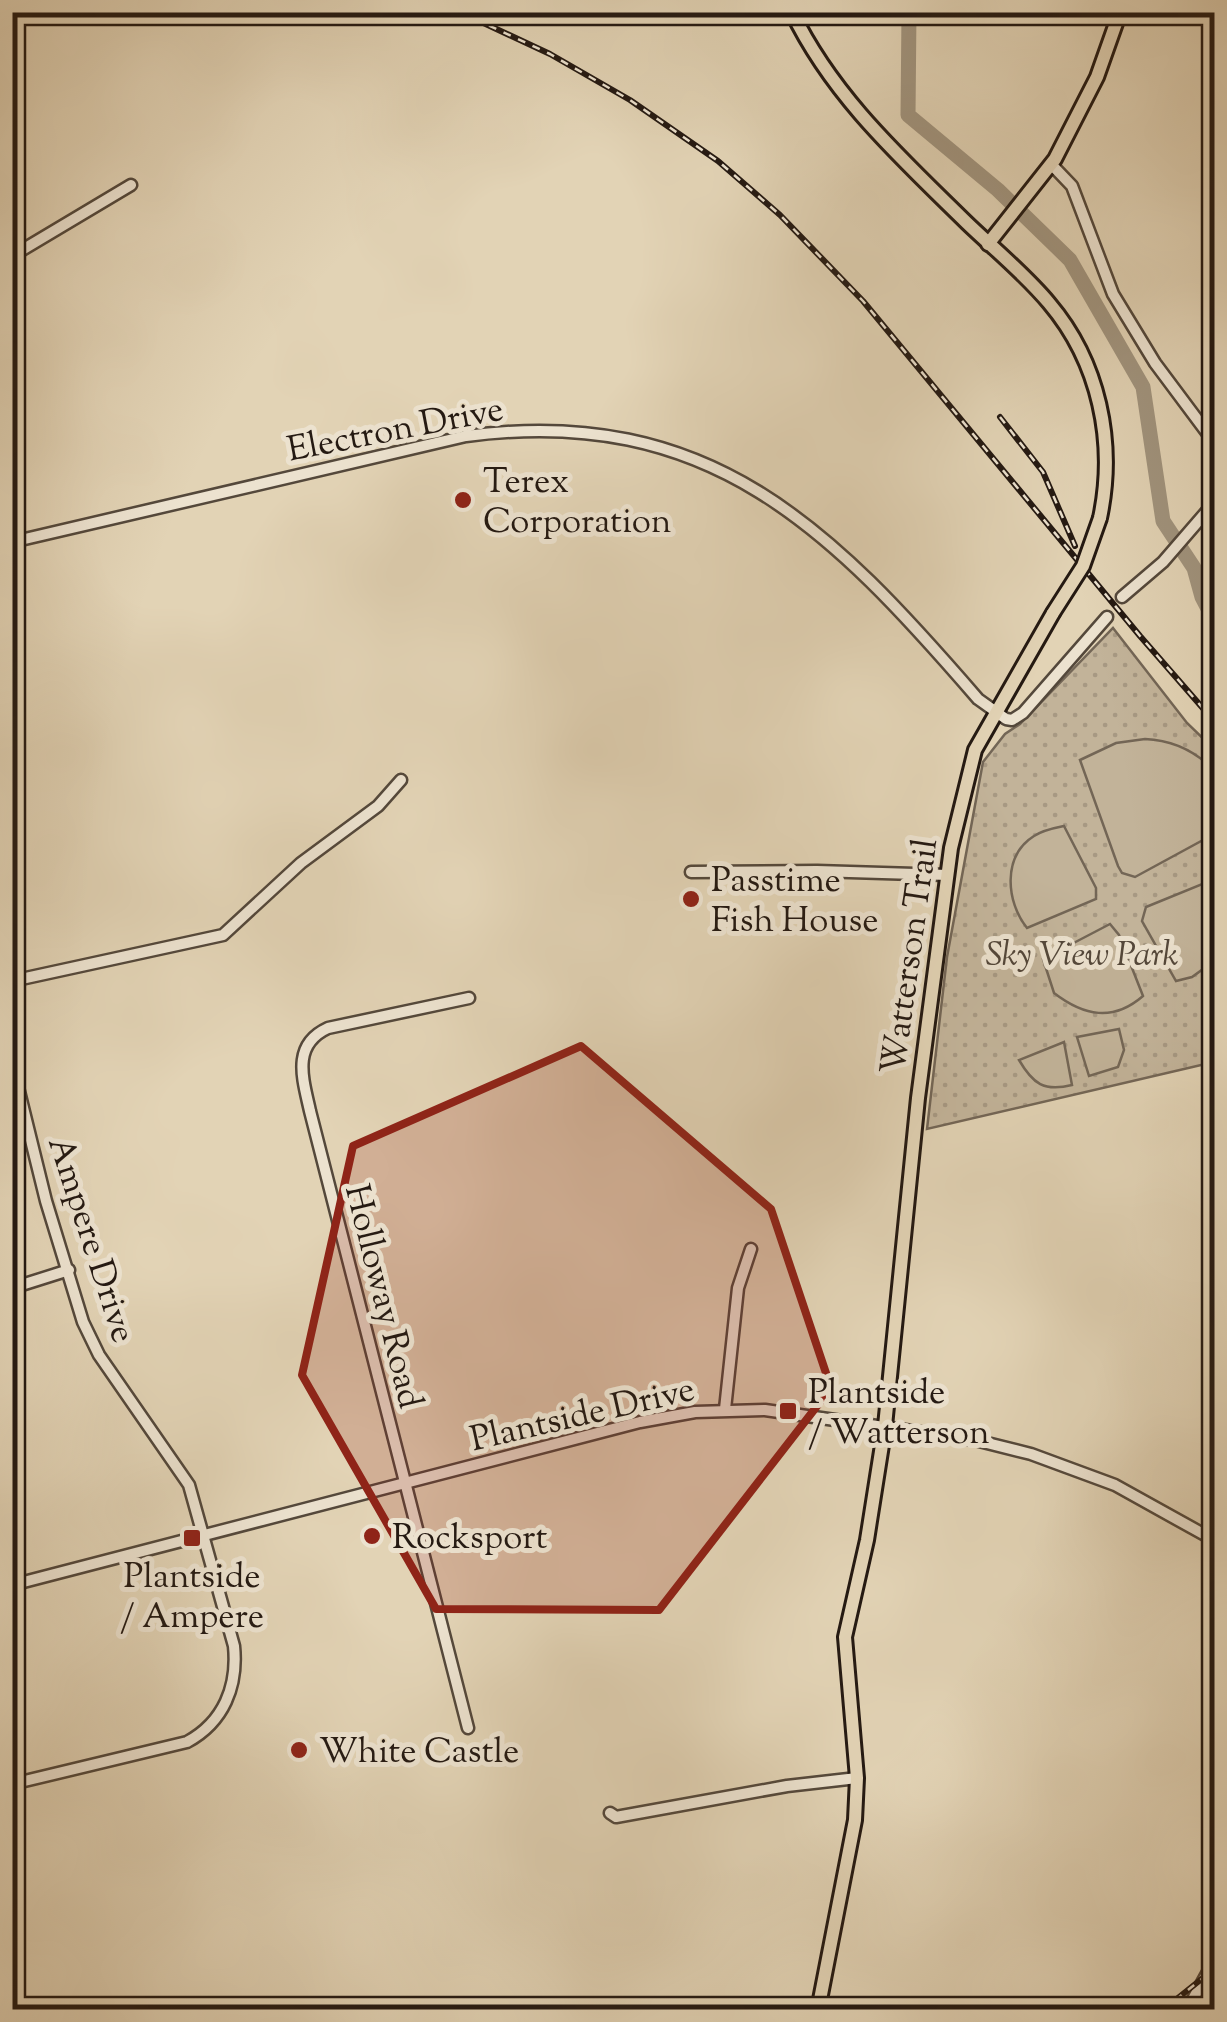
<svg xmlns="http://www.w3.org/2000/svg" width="1227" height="2022" font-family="'Sorts Mill Goudy',serif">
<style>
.park{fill:url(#park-dots);stroke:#736656;stroke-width:2.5}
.pitch{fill:#c2b399;stroke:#736656;stroke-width:2.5}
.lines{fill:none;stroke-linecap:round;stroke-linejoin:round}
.river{stroke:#a1947e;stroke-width:15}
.minor-casing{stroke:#54483b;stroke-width:15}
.major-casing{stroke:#241912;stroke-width:18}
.minor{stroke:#ece2cf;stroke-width:10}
.major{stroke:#e2d3b5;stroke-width:12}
.rail-casing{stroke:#241912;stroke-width:6}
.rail{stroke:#ece2cf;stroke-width:2.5;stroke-dasharray:8;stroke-linecap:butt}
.major-bridge-casing{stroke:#241912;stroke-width:18;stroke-linecap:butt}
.major-bridge{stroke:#e2d3b5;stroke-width:12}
.marked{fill:#8f2418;fill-opacity:0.2;stroke:#8f2418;stroke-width:8;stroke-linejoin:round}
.poi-dot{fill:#8f2418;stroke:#ece2cf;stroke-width:4}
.labels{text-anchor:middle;stroke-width:10;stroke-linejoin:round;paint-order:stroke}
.street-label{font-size:35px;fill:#241912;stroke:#ece2cf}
.poi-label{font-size:35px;fill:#241912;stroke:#ece2cf;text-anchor:start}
.park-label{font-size:35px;font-style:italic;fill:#53473a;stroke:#ece2cf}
</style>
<defs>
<pattern id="park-dots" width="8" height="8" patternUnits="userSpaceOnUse" patternTransform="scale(2.5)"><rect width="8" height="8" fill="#c2b399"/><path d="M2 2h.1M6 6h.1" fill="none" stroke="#a79983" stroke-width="1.8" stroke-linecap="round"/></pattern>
</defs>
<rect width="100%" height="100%" fill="#e2d3b5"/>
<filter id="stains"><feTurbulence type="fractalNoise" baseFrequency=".002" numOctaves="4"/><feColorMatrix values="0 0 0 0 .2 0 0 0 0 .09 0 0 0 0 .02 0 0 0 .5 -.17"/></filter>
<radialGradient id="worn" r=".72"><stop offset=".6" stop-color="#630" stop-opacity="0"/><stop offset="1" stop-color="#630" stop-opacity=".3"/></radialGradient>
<polygon class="park" points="1113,628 1187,723 1214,749 1214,1062 927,1129 947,957 983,762 1005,734 1020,724"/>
<g class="pitch">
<path d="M1145,739C1172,740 1196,752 1214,770V834L1135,877L1122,873L1118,866L1080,760L1116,743Z"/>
<path d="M1064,826L1096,888V899L1027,928C1006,902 1002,856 1034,836C1043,830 1054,828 1064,826Z"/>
<polygon points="1212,880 1214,961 1192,977 1176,981 1142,921 1146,907"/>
<path d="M1110,924L1119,935L1143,996C1113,1022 1084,1016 1054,993L1043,959Z"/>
<polygon points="1119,1029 1124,1050 1118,1067 1089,1076 1077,1037"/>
<path d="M1064,1042L1072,1085C1044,1092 1033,1084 1019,1060Z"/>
</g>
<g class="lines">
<polyline class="river" points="909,12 908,115 998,190 1070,260 1143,387 1163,521 1194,568 1202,597 1214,620"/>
<defs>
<g id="minor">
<polyline points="1051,164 1072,186 1113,294 1155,363 1214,442"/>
<polyline points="12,256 131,185"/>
<path d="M12,542L466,436C710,404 831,529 978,699L1006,719L1012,720L1023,713L1107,617"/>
<polyline points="1122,597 1163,562 1214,503"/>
<polyline points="691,872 817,871 948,875"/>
<polyline points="12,981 223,935 301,863 378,806 401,780"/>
<path d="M12,1063L46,1201L83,1322L99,1355L189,1485L234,1646C238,1686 224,1722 187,1742L12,1784"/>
<polyline points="12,1288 69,1270"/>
<polyline points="725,1409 738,1288 751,1249"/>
<polyline points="12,1585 640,1422 695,1412 765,1410 975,1440 1031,1454 1115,1485 1214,1540"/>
<path d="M468,1728L310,1111C303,1079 291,1045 328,1028L469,998"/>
<polyline points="610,1813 616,1817 787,1786 857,1778"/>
<polyline points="1187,2010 1214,1961"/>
</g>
<g id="major">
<path d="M792,12C833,97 901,158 967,223C994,249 1025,274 1049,303C1099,362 1116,442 1100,518"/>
<polyline points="988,244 1055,159 1097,77 1120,12"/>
<polyline points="818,2010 855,1820 857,1778 845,1637 867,1540 885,1426 918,1098 951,848 975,750 1053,613"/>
</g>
</defs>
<use href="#minor" class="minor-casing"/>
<use href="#major" class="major-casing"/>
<use href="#minor" class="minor"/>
<use href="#major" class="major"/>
<defs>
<g id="rail">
<polyline points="460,12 550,54 630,100 718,161 780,215 863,301 1140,636 1214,721"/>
<polyline points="1000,417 1043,472 1075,546"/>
<polyline points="1163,2010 1214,1969"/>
<polyline points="1205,2010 1214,1993"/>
</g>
</defs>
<use href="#rail" class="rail-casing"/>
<use href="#rail" class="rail"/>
<defs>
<polyline id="major-bridge" points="1053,613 1083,566 1100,518"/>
</defs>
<use href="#major-bridge" class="major-bridge-casing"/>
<use href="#major-bridge" class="major-bridge"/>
</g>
<path class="marked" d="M581,1046L771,1209L831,1388L659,1610L436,1609L302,1375L353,1146Z"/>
<g class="poi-dot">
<circle cx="463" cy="500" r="10"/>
<circle cx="691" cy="899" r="10"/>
<rect x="778" y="1401" width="20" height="20" rx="5"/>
<circle cx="372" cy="1536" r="10"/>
<rect x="182" y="1528" width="20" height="20" rx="5"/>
<circle cx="299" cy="1750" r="10"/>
</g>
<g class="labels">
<g class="street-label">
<text transform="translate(395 428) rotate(-11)" y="12">Electron Drive</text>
<text transform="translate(908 956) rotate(-82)" y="12">Watterson Trail</text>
<text transform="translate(93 1239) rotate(72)" y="12">Ampere Drive</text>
<text transform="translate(385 1296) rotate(76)" y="12">Holloway Road</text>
<text transform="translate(582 1413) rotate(-13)" y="12">Plantside Drive</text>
</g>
<g class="poi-label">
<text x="483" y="492">Terex<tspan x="483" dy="40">Corporation</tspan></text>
<text x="711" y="891">Passtime<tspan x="711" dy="40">Fish House</tspan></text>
<text x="808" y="1403">Plantside<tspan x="808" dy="40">/ Watterson</tspan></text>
<text x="392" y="1548">Rocksport</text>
<text x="192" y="1587" text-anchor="middle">Plantside<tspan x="192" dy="40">/ Ampere</tspan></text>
<text x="319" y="1762">White Castle</text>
</g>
<g class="park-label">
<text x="1082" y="965">Sky View Park</text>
</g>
</g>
<rect width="1227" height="2022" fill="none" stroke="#e2d3b5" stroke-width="50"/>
<rect x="15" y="15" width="1197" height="1992" fill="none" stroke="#241912" stroke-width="5"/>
<rect x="25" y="25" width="1177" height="1972" fill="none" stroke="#241912" stroke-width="2.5"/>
<rect width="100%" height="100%" filter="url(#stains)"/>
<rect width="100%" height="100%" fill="url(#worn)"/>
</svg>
